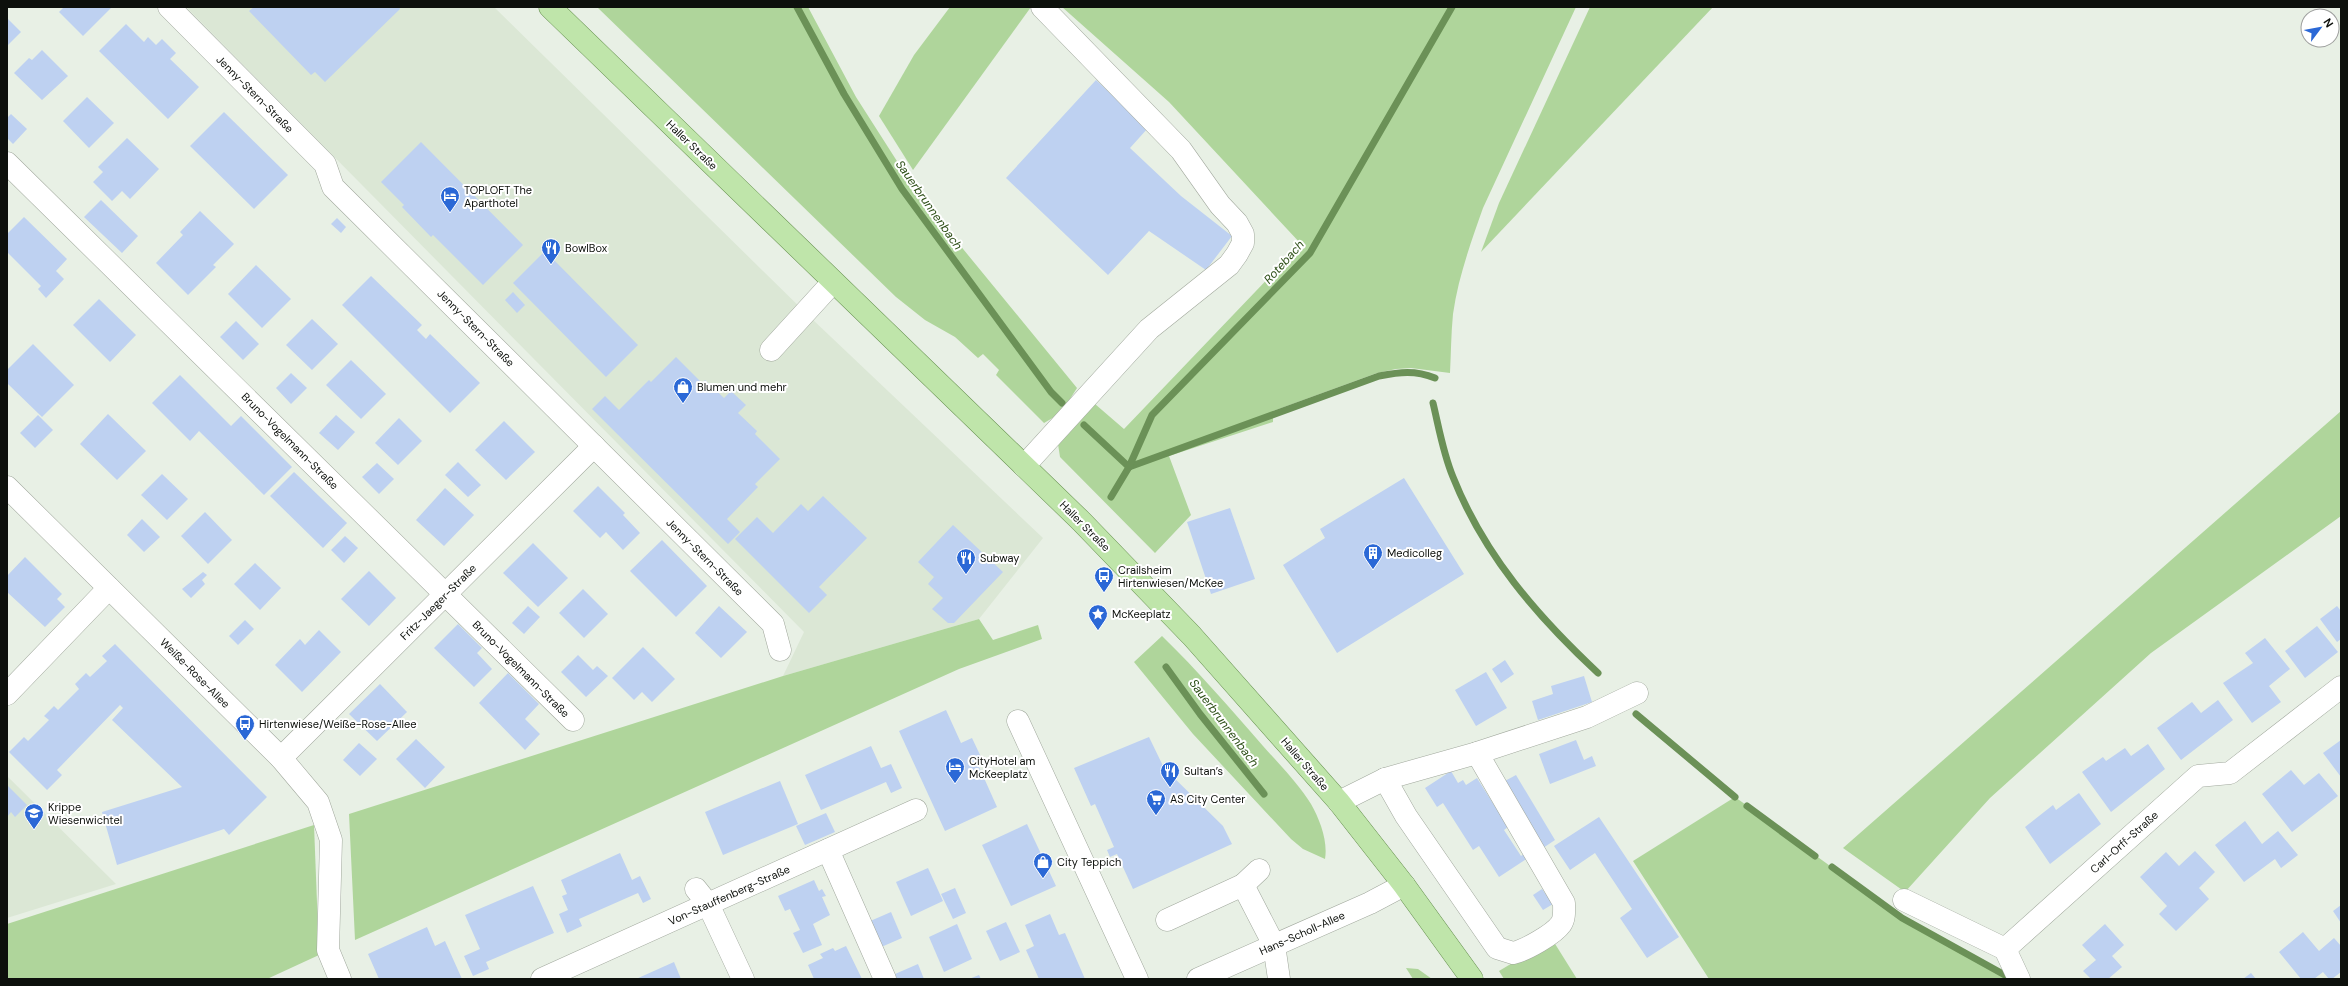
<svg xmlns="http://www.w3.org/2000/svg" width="2348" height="986" font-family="'DM Sans',sans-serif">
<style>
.built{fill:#dbe7d5}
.green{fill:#afd59b}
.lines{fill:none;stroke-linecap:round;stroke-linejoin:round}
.stream{stroke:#6b9157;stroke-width:7}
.building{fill:#bed1f1}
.minor-casing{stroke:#a1a89d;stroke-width:23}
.major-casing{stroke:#658f4e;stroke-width:23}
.minor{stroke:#fff;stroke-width:22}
.major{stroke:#bfe5aa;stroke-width:22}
.labels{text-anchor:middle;stroke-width:4;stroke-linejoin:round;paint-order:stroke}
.street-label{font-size:11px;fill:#0d100c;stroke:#fff}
.poi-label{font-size:11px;fill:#0d100c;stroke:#fff;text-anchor:start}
.water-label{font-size:12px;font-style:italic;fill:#2c4e16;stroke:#fff}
</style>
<rect width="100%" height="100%" fill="#e8f0e5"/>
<g class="built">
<polygon points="186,7 494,7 811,318 1043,538 979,619 783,676 804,632"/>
<polygon points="7,776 116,884 7,918"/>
</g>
<g class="green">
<polygon points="597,7 808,7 856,97 918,194 1077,388 1061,413 1044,423 996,375 999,370 983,354 978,358 955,337 925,320 896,297"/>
<polygon points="950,7 1031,7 913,170 879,116 914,55"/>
<path d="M1062,7H1576L1483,208C1471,242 1458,278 1453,314C1451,334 1451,354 1450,373L1411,368L1396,369L1377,373L1273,411V422L1169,456L1191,515L1155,553L1060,457L1058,444L1095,404L1124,429L1301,244L1169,102Z"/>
<polygon points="1590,7 1713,7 1481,252 1499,203"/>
<polygon points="2341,411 2341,516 2151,653 1990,798 1905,892 1843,848"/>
<polygon points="979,619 993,640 1038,625 1042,639 959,669 355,940 349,814 783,676"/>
<path d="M1162,636C1198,671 1230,708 1263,746C1279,764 1298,783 1311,804C1320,820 1328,841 1325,859L1303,849L1291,839L1193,734L1134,662Z"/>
<polygon points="1735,797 1902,918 2012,979 1709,979 1633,861"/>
<polygon points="314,825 319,955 267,979 7,979 7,924"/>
<polygon points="1552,939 1577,979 1504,979 1499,971"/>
<polygon points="1406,968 1418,969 1432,979 1413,979"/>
</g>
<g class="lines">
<g class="stream">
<polyline points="797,7 844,94 902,189 1051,392 1062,403"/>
<path d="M1433,403C1439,428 1443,453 1453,477C1484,555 1537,616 1598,673"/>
<polyline points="1084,425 1129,467"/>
<path d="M1129,467L1379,376C1400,372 1415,370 1435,378"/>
<polyline points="1111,497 1129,467 1152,415 1310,253 1452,7"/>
<polyline points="1166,667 1200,714 1264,794"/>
<polyline points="1636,714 1735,797"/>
<polyline points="1747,806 1815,856"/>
<polyline points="1832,867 1902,918 2012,979"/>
</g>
</g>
<g class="building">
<polygon points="64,7 112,7 83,36 59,12"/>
<polygon points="254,7 399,7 400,9 325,82 315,72 311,75 249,11"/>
<polygon points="7,18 21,32 7,46"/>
<polygon points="126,24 144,42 148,37 156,45 162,39 176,53 170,59 199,87 168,119 99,51"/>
<polygon points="42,50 68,76 42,100 14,73 29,58 32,60"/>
<polygon points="1096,80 1148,128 1130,148 1181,196 1232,236 1206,270 1149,231 1108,275 1006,178"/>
<polygon points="87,97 114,123 89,148 63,121"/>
<polygon points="224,112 288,175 254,209 190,146"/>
<polygon points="11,114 27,129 13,144 7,138 7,118"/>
<polygon points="127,138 159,169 130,199 122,191 112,201 93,182 103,172 98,167"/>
<polygon points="421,142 523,245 483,285 433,235 431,237 402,207 404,205 381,182"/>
<polygon points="101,200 138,236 122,253 84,217"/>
<polygon points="200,211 234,244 213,265 216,267 188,295 156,263 183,235 180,232"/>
<polygon points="24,217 67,259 56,271 64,279 46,298 38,289 41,286 7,252 7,234"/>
<polygon points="337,218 346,227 341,233 331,224"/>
<polygon points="545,251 638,345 606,377 513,283"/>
<polygon points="256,265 291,299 262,328 228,294"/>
<polygon points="371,276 422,325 417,330 426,339 430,334 480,383 450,413 342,305"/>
<polygon points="513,292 525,305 517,313 505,300"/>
<polygon points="99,299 136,335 110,362 73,325"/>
<polygon points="312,319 338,344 312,370 286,345"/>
<polygon points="236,321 259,344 243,360 220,337"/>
<polygon points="33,344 74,385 42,417 7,383 7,370"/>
<polygon points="676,357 702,383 705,380 724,398 731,391 746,405 738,413 757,431 755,434 780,459 755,484 758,487 727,519 740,532 728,544 592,409 605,396 619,410 649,380 651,382"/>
<polygon points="351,360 386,394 361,419 326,385"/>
<polygon points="291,373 307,388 291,404 276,388"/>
<polygon points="180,375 231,426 241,416 292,467 264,495 199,431 190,441 152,403"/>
<polygon points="108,414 146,451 117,480 80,444"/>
<polygon points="38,415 53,430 35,448 20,433"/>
<polygon points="336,415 355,432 338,450 319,433"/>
<polygon points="399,418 422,441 398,465 375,443"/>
<polygon points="504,421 535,452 506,480 475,450"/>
<polygon points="458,462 481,485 468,497 445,475"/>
<polygon points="377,463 394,479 379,494 362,477"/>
<polygon points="294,472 347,523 323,548 270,496"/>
<polygon points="162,474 188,499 167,520 141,495"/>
<polygon points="1404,478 1464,574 1337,653 1283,565 1325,538 1320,529"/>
<polygon points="598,486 625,513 623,515 640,533 623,550 606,532 600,538 573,511"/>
<polygon points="445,488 474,515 444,546 416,520"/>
<polygon points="823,496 867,538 819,587 827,595 809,613 735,539 757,517 773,533 801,504 808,511"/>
<polygon points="1230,508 1255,579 1211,594 1187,522"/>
<polygon points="205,512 232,540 208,564 181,536"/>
<polygon points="142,519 160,537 144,552 127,535"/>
<polygon points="953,525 1003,572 954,623 948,623 932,609 943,598 928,584 934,577 918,562"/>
<polygon points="345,536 358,548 344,563 331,550"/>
<polygon points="662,540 707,586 676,617 630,571"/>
<polygon points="533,543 568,578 538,607 503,573"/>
<polygon points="25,557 62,594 57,599 65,607 45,627 7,592 7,576"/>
<polygon points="255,563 281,588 260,610 234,584"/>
<polygon points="369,571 396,598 369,626 341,599"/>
<polygon points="203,572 207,575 202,580 205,584 191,598 182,589"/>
<polygon points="583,589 608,614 584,638 559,613"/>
<polygon points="528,606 540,617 524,634 512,623"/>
<polygon points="719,606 747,632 721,658 695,633"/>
<polygon points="2337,606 2341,611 2341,639 2337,642 2320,619"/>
<polygon points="245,620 254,629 238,645 229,636"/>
<polygon points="458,624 482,648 477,653 492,669 474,687 434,648"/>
<polygon points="2317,626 2338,652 2305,678 2285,651"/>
<polygon points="319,630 341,652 302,692 275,665 300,639 305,645"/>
<polygon points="2265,638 2290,669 2269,686 2281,702 2252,723 2223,683 2253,663 2245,653"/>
<polygon points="115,644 267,797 229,835 224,829 117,865 102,812 182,787 112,720 123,708 120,705 57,770 62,775 47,790 9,752 24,737 28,741 49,720 44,716 54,706 58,710 79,689 75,684 86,673 90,677 107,661 102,656"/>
<polygon points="643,647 675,679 652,702 642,692 634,700 612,678"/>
<polygon points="578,655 593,670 597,666 608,676 586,697 561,672"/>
<polygon points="1505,660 1514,674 1501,683 1492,669"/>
<polygon points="1486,672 1507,708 1476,726 1455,690"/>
<polygon points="508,673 539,704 525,719 540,734 525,750 479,703"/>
<polygon points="1584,676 1592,702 1538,720 1532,701 1553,694 1551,686"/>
<polygon points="380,684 407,712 377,741 349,714"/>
<polygon points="2218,700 2233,720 2181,760 2157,728 2192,702 2201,713"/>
<polygon points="946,710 961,743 972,738 981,757 976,760 997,807 945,831 899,731"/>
<polygon points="1149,737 1164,768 1223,826 1232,844 1133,889 1117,854 1110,857 1107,850 1114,847 1095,804 1091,806 1074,768"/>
<polygon points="416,739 445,767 425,788 396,759"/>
<polygon points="1576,740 1584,760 1592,756 1596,766 1550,784 1539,754"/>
<polygon points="2341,740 2341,777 2323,753"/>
<polygon points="359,743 377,759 360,776 343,760"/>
<polygon points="2148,744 2165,769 2111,812 2082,772 2103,757 2106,761 2125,748 2131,756"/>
<polygon points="871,746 881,768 891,764 902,788 891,793 886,782 821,810 805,775"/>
<polygon points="2291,770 2304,785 2319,773 2338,796 2292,832 2262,794"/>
<polygon points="1451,771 1458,783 1463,780 1466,785 1477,778 1508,827 1504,830 1521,856 1525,853 1528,858 1499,877 1479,846 1473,850 1443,803 1437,807 1425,788"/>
<polygon points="1516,775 1555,840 1543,848 1503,782"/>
<polygon points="780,781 798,824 723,855 705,812"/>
<polygon points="7,785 27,805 15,817 11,812 7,817"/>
<polygon points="2079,793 2101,824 2050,864 2025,827 2053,805 2056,810"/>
<polygon points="826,813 835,832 805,845 796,826"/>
<polygon points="1599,817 1679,937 1647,958 1620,918 1632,909 1595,853 1570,870 1554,846"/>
<polygon points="2245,821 2262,844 2278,831 2298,855 2281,868 2275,859 2244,882 2215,845"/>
<polygon points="1027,824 1056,886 1011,906 982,845"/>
<polygon points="2195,851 2215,872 2199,888 2209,899 2176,931 2159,914 2167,906 2140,877 2166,852 2179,866"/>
<polygon points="620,853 632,880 640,876 651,899 643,903 638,893 579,919 582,926 567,933 559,914 568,910 562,896 567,894 561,880"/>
<polygon points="928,868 943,901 911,916 896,882"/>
<polygon points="814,880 819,891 822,889 826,896 822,897 830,915 813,924 822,945 803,953 793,933 800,930 790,909 785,911 778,896"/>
<polygon points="533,886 554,933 486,962 489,969 473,976 464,956 480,949 465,915"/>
<polygon points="955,888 966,913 953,919 941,894"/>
<polygon points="1542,889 1553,904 1543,910 1533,895"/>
<polygon points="2341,905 2341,923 2333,911"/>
<polygon points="891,912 902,938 879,948 868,922"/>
<polygon points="1050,914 1059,935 1065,933 1085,979 1039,979 1026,950 1034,946 1025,925"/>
<polygon points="1006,922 1020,952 1000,961 986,931"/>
<polygon points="957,924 972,959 944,972 929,937"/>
<polygon points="2105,924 2124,945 2112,956 2122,967 2108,979 2091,979 2083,971 2096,960 2082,945"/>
<polygon points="427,927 435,946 445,941 462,979 379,979 368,954"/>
<polygon points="2303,932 2319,951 2334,938 2341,946 2341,972 2332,979 2329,979 2323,972 2314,979 2301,979 2279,952"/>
<polygon points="846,946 862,979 814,979 808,965 823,958 820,954 833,948 835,951"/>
<polygon points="674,962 681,979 636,979"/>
<polygon points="918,964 924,979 897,979 895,974"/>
<polygon points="2251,973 2256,979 2243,979"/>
<polygon points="979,975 981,979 969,979"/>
</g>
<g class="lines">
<defs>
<g id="minor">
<polyline points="169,7 325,164 333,187 773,624 780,650"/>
<polyline points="7,163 573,720"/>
<polyline points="771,350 833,282"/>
<polyline points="1024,466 1149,329 1229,265 1237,254 1243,243 1243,234 1237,223 1220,205 1181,150 1042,7"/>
<polyline points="7,487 281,758 318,802 331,840 328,950 340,979"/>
<polyline points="7,694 109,588"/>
<polyline points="1018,721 1137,979"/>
<polyline points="281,758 594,446"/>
<path d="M1385,779L1406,816L1497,948L1513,953C1526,950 1554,934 1561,924C1565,918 1564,910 1564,903L1477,753"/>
<polyline points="1339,802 1385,779 1477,753 1587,717 1637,693"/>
<polyline points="828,850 885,979"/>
<polyline points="1243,885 1259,870"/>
<polyline points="696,889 708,904 743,979"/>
<polyline points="1904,900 2005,949 2198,776 2230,773 2341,687"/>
<polyline points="1167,920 1243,885 1274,945 1279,979"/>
<polyline points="2005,949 2019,979"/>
<polyline points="542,979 916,810"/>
<polyline points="1198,979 1370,903 1404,885"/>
</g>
<polyline id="major" points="550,7 1081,521 1192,636 1339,802 1404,885 1472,979"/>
</defs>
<use href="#minor" class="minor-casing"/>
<use href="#major" class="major-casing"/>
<use href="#minor" class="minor"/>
<use href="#major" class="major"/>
</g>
<defs>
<symbol id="hotel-pin" viewBox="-11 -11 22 30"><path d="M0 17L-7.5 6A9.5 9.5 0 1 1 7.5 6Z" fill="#2b68d6" stroke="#fff"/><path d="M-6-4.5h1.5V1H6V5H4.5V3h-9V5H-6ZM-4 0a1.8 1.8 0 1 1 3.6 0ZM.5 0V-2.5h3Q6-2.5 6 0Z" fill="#fff"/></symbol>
<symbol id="restaurant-pin" viewBox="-11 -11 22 30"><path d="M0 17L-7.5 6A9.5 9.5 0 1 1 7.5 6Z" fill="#2b68d6" stroke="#fff"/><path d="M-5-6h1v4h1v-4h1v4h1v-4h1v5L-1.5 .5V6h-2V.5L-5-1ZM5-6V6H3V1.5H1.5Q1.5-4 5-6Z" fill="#fff"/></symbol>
<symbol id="shop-pin" viewBox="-11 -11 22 30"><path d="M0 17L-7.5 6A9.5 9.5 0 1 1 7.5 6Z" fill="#2b68d6" stroke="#fff"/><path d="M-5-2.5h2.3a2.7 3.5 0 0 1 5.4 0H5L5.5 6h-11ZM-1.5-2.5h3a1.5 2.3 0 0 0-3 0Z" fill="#fff"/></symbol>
<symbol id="building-pin" viewBox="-11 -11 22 30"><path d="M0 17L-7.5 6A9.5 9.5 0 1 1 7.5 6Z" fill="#2b68d6" stroke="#fff"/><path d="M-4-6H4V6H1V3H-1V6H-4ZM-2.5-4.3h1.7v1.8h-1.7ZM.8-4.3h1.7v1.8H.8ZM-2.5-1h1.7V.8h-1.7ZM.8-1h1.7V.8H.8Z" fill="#fff"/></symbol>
<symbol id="bus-pin" viewBox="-11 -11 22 30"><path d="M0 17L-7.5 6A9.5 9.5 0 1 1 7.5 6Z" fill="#2b68d6" stroke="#fff"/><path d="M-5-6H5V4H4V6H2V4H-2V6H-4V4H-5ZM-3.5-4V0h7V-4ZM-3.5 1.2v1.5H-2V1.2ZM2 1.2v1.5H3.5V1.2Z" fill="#fff"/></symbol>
<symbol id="sight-pin" viewBox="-11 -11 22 30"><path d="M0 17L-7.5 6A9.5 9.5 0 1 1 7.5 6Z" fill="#2b68d6" stroke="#fff"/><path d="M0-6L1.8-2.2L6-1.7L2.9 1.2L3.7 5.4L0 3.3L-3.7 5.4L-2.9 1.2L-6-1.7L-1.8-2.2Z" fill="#fff"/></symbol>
<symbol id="supermarket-pin" viewBox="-11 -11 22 30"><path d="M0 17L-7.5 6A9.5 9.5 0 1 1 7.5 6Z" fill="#2b68d6" stroke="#fff"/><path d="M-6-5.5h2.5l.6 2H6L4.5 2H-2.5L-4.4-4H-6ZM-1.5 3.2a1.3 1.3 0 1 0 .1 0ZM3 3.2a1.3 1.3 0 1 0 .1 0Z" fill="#fff"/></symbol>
<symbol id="school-pin" viewBox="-11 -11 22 30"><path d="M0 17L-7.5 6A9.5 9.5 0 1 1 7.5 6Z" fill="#2b68d6" stroke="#fff"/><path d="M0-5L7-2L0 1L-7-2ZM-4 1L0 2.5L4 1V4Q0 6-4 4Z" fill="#fff"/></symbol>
</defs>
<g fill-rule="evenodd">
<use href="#hotel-pin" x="439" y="185" width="22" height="30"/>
<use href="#restaurant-pin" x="540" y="237" width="22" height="30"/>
<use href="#shop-pin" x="672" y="376" width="22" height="30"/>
<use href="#building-pin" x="1362" y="542" width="22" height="30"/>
<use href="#restaurant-pin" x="955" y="547" width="22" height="30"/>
<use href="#bus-pin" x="1093" y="565" width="22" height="30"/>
<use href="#sight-pin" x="1087" y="603" width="22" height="30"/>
<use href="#bus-pin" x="234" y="713" width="22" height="30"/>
<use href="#hotel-pin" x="944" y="756" width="22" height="30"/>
<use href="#restaurant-pin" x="1159" y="760" width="22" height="30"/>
<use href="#supermarket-pin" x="1145" y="788" width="22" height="30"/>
<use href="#school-pin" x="23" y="802" width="22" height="30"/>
<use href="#shop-pin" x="1032" y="851" width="22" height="30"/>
</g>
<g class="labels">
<g class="street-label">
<text transform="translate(255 94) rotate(45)" y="4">Jenny-Stern-Straße</text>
<text transform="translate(692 145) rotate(44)" y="4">Haller Straße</text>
<text transform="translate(476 328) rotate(45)" y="4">Jenny-Stern-Straße</text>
<text transform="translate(290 441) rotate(45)" y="4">Bruno-Vogelmann-Straße</text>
<text transform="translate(1085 526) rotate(45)" y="4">Haller Straße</text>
<text transform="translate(705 557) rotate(45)" y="4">Jenny-Stern-Straße</text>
<text transform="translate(438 602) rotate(-45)" y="4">Fritz-Jaeger-Straße</text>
<text transform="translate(521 669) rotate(45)" y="4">Bruno-Vogelmann-Straße</text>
<text transform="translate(195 673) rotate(45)" y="4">Weiße-Rose-Allee</text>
<text transform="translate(1305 764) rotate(49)" y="4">Haller Straße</text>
<text transform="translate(2124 842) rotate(-42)" y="4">Carl-Orff-Straße</text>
<text transform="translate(729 895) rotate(-24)" y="4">Von-Stauffenberg-Straße</text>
<text transform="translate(1302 933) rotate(-24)" y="4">Hans-Scholl-Allee</text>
</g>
<g class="poi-label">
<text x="464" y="194">TOPLOFT The<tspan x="464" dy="13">Aparthotel</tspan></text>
<text x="565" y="252">BowlBox</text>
<text x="697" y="391">Blumen und mehr</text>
<text x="1387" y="557">Medicolleg</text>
<text x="980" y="562">Subway</text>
<text x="1118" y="574">Crailsheim<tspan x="1118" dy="13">Hirtenwiesen/McKee</tspan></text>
<text x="1112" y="618">McKeeplatz</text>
<text x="259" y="728">Hirtenwiese/Weiße-Rose-Allee</text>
<text x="969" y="765">CityHotel am<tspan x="969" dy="13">McKeeplatz</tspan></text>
<text x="1184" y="775">Sultan’s</text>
<text x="1170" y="803">AS City Center</text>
<text x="48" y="811">Krippe<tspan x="48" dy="13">Wiesenwichtel</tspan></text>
<text x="1057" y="866">City Teppich</text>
</g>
<g class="water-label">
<text transform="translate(929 205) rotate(55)" y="4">Sauerbrunnenbach</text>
<text transform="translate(1284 262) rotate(-48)" y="4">Rotebach</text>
<text transform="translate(1224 723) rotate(53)" y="4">Sauerbrunnenbach</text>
</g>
</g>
<rect width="2348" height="986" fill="none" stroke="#0d100c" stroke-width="16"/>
<g transform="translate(2320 28) rotate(58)"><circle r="19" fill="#ffffff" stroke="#9e9f9e"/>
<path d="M0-3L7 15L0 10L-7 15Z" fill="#2b68d6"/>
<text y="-6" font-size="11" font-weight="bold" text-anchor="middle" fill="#0d100c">N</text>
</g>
</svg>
